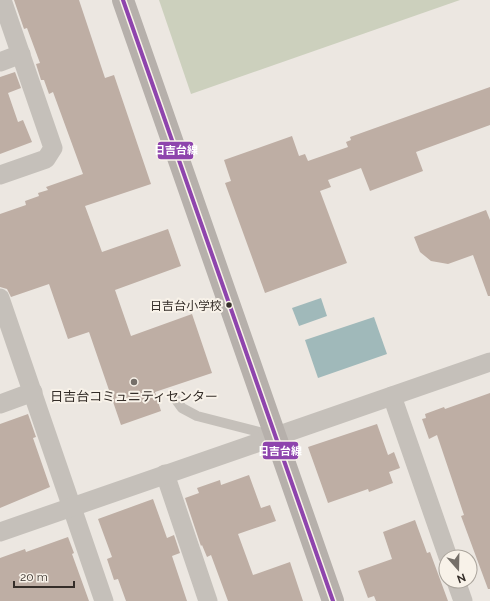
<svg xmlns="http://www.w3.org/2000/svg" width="490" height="601" font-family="Raleway,'Noto Sans JP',sans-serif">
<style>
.green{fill:#ccd0bd}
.water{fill:#a0b9ba}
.building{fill:#beaea4}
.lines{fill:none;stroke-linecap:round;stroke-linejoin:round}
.lane{stroke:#c5c0ba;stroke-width:10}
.street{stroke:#c5c0ba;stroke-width:19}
.secondary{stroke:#b6b0ab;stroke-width:22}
.bus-1-casing{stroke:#f8f2e9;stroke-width:7}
.bus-1{stroke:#8e44ad;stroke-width:4}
.bus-dot{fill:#352e29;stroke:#f8f2e9;stroke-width:1.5}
.poi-dot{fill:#756f69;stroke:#f8f2e9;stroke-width:1.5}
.labels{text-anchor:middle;stroke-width:4;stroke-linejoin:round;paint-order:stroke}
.bus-label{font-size:12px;fill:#352e29;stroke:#f8f2e9;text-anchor:end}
.poi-label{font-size:13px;fill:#352e29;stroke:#f8f2e9}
.line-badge{stroke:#f8f2e9;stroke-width:1.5}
.badge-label{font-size:11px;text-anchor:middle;font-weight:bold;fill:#fff}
</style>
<rect width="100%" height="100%" fill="#ece7e1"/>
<polygon class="green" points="159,0 460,0 191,94"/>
<g class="water">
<polygon points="321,298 327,316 299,326 292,308"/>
<polygon points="374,317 387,354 318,378 305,340"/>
</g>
<g class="building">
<polygon points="14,0 79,0 105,78 114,75 151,184 85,206 102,252 168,229 181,266 115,290 131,336 192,314 212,373 155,392 161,411 121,425 89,332 68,339 49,284 11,297 7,289 0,287 0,214 26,205 25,201 39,196 38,193 48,190 46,187 83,174 53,92 49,94 44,80 41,80 36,64 40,63 27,28 24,29"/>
<polygon points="15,72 21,88 8,93 18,122 23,120 32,142 0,154 0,77"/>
<polygon points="490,87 490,125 416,152 423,171 370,191 361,168 328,180 331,187 320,191 347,263 265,293 225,183 231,181 224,160 292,136 299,156 305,154 308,161 348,147 346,142 351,140 350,137"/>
<polygon points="486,210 490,220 490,296 488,296 473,255 448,264 431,261 420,252 414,237"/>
<polygon points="490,393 490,589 488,589 461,516 464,515 437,435 429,439 422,419 426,418 425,414 444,407 445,409"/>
<polygon points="28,414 36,437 33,438 50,487 0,508 0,424"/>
<polygon points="377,424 388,455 394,452 400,468 389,472 393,483 369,492 368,489 328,503 308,447"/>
<polygon points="249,475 261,508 270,505 276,521 238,534 253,575 290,562 303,601 228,601 211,555 207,557 202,545 201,546 185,498 199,493 197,488 220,480 221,485"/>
<polygon points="153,499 167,538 174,535 180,553 172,556 187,601 126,601 118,579 114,580 107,559 112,557 98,519"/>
<polygon points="415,520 427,553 430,552 448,601 376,601 374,596 368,598 358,571 392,559 383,532"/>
<polygon points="68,537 74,553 72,554 89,601 0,601 0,558 25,549 26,552"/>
</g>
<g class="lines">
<polyline class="lane" points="174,397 182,408 197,416 271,435"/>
<g class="street">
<polyline points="0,62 21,54"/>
<polyline points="0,175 46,159 53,148 2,0"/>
<polyline points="0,298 104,601"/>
<polyline points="392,396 448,557"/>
<polyline points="0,404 33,392"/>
<polyline points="165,474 208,601"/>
<polyline points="0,532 490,362"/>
<polyline points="456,581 463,601"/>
</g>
<polyline class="secondary" points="123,0 333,601"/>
<defs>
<polyline id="bus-1" points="123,0 333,601"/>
</defs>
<use href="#bus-1" class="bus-1-casing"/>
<use href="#bus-1" class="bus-1"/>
</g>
<circle class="bus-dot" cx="229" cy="305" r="3.5"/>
<circle class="poi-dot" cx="134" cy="382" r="4"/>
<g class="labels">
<g class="bus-label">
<text x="222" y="310">日吉台小学校</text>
</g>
<g class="poi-label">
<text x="134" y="401">日吉台コミュニティセンター</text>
</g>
</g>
<g class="line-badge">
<rect x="157" y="141" width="37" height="19" rx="4" fill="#8e44ad"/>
<rect x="262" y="441" width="37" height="19" rx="4" fill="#8e44ad"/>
</g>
<g class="badge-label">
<text x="176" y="154">日吉台線</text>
<text x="280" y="455">日吉台線</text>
</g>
<g transform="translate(458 569) rotate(160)"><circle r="19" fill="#f8f2e9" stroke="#aaa49c"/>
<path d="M0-3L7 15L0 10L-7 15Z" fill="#756f69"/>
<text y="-6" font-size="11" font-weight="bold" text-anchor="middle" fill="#352e29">N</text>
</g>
<path d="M14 581v6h60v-6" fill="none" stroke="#352e29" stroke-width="2"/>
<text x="20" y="581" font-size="12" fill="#352e29" stroke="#f8f2e9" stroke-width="3" paint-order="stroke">20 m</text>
</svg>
